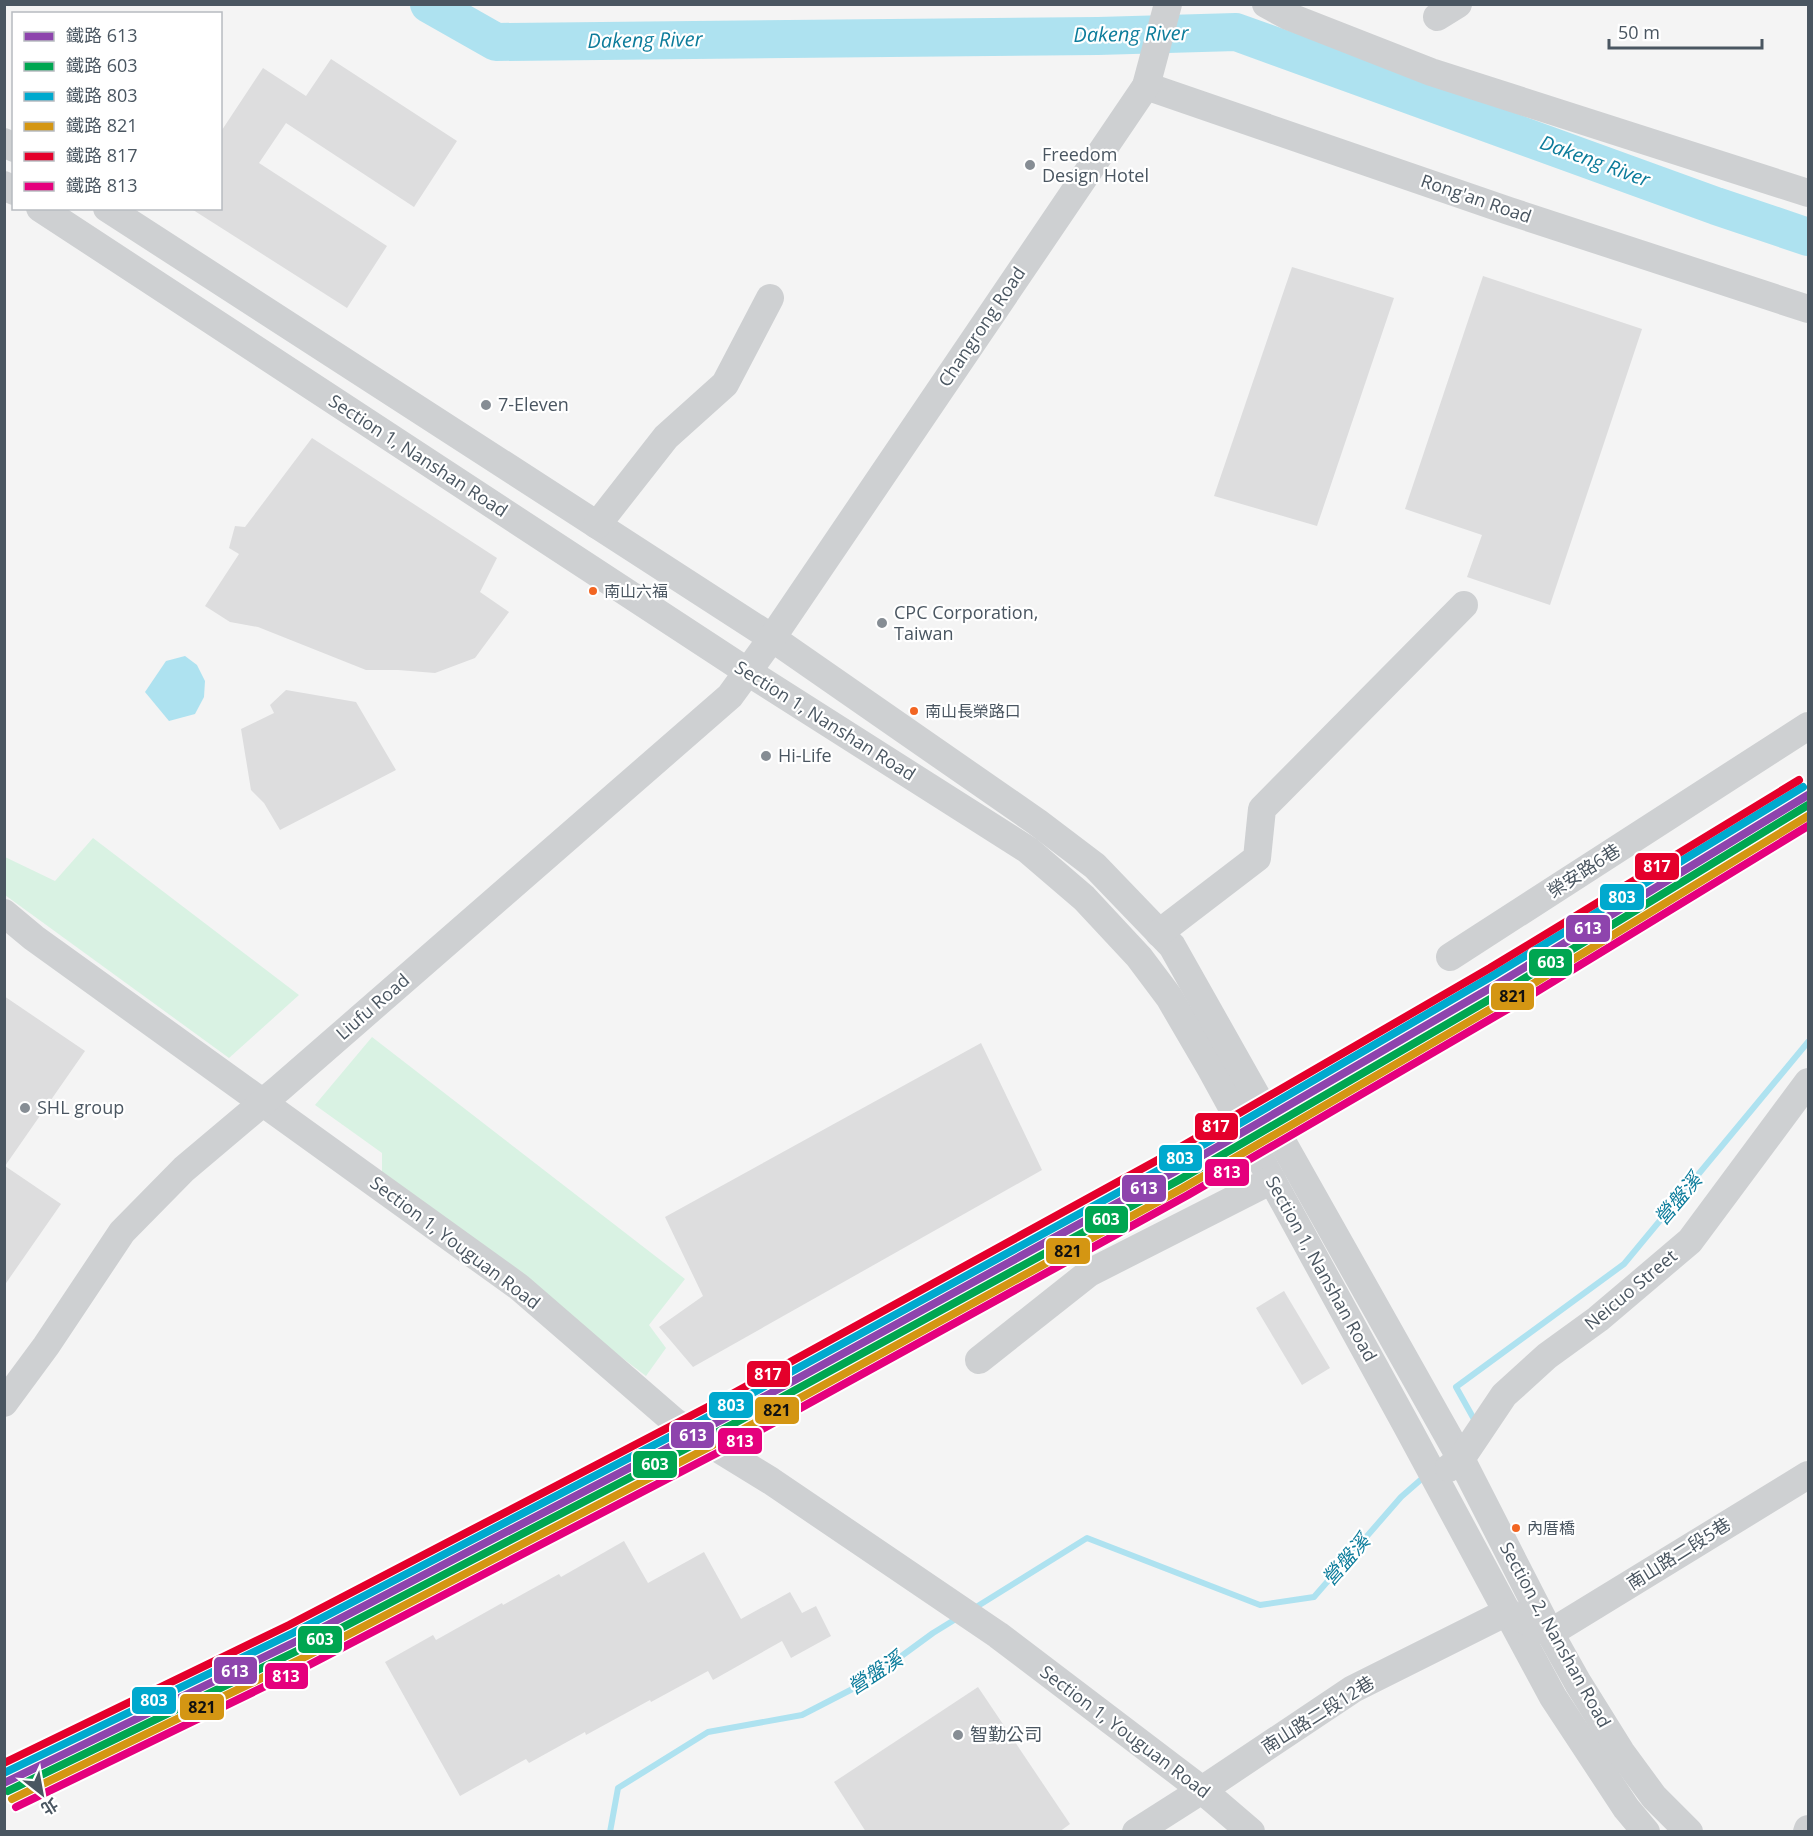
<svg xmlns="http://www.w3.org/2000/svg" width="1813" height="1836" font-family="'Open Sans','Noto Sans TC',sans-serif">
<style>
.green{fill:#d9f2e3}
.water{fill:#aee2f0}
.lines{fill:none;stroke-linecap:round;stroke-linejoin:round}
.stream{stroke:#aee2f0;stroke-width:6}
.river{stroke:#aee2f0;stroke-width:38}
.building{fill:#ddddde}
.minor{stroke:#ced0d2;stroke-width:28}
.rail-1-casing{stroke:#fff;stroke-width:12}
.rail-2-casing{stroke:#fff;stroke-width:12}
.rail-3-casing{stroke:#fff;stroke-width:12}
.rail-4-casing{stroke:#fff;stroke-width:12}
.rail-5-casing{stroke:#fff;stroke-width:12}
.rail-6-casing{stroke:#fff;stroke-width:12}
.rail-1{stroke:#8e44ad;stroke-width:8}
.rail-2{stroke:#00a651;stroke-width:8}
.rail-3{stroke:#00a9ce;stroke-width:8}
.rail-4{stroke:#d49613;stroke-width:8}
.rail-5{stroke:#e4002b;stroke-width:8}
.rail-6{stroke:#e5007d;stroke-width:8}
.poi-dot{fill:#868d94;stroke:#fff;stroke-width:2}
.bus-dot{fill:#f26522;stroke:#fff;stroke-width:2}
.labels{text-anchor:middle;stroke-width:4.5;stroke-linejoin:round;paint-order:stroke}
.bus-label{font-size:16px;fill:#4a5661;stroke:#fff;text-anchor:start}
.poi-label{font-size:18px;fill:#4a5661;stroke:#fff;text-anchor:start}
.street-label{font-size:18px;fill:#4a5661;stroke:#fff}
.water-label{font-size:20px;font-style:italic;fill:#0c7c9b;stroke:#fff}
.line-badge{stroke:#fff;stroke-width:2}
.badge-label{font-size:16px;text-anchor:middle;font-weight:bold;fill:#fff}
.pale-badge-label{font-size:16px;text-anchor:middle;font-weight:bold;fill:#111}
</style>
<rect width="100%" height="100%" fill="#f4f4f4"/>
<g class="green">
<polygon points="93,838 299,995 229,1058 5,895 5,857 55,881"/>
<polygon points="372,1037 685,1279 649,1325 666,1348 646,1376 382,1175 382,1153 315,1105"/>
</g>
<polygon class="water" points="185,656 197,665 205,681 204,697 195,714 169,721 145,692 166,661"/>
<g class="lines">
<g class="stream">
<polyline points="1474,1422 1475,1421 1456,1387 1624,1264 1808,1042"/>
<polyline points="973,1609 1087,1538 1260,1605 1314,1597 1401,1497 1425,1476"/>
<polyline points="610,1832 618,1788 708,1732 802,1715 866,1682 933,1633 959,1617"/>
</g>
<polyline class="river" points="429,4 496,42 1098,36 1236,32 1716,206 1808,237"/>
</g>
<g class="building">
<polygon points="331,59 457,141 414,207 286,123 259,163 387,246 347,308 190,208 220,208 220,133 263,68 306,96"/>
<polygon points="1292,267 1394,298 1317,526 1214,496"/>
<polygon points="1483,276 1642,329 1550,605 1467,577 1482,535 1405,509"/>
<polygon points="312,438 497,558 480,592 509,612 475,658 435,673 398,670 366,670 258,627 230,622 205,606 239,554 229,548 235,526 245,527"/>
<polygon points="286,690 356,702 396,770 280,830 264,803 251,790 241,729 274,713 270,705"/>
<polygon points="4,996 85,1051 5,1166 61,1204 4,1286"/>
<polygon points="981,1043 1042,1170 693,1367 659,1327 703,1296 665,1217"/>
<polygon points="1284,1291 1330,1368 1302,1385 1256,1308"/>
<polygon points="624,1541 648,1583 704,1552 741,1619 790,1592 802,1613 816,1606 831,1636 791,1658 782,1641 713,1680 708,1671 651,1702 650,1700 586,1735 585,1732 529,1763 526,1759 460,1796 385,1662 433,1635 436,1640 502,1603 503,1605 559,1574 561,1577"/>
<polygon points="978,1687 1070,1824 1059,1832 866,1832 834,1782"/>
</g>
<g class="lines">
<g class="minor">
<polyline points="1266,4 1288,16 1431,72 1808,193"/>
<polyline points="1437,17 1458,4"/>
<polyline points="1146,86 1509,211 1808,309"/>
<polyline points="4,142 14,148"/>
<polyline points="4,185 14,191"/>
<polyline points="40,208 748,672 1028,850 1084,898 1139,957 1169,997 1211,1069 1408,1428 1553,1697 1626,1808 1646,1832"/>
<polyline points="107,208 772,638 1037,822 1095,866 1172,946 1461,1459 1550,1633 1578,1683 1621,1752 1654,1797 1689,1832"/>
<polyline points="597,525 666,437 725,384 770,298"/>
<polyline points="4,913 34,938 519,1287 675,1422 771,1481 998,1635 1202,1790 1251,1832"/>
<polyline points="1159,933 1257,858 1262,809 1464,605"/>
<polyline points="1450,957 1808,726"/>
<polyline points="979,1360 1089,1273 1272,1180"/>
<polyline points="4,1403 46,1346 122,1232 184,1169 280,1088 730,696 772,638 1146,86 1168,4"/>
<polyline points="1449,1468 1461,1459 1504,1395 1547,1356 1598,1319 1690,1241 1808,1082"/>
<polyline points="1136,1832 1202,1790 1353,1689 1507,1612 1550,1633 1808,1475"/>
<polyline points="1807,1832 1808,1829"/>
</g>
<defs>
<polyline id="rail-1" points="4,1783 297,1641 731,1415 1174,1172 1499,983 1808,795"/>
<polyline id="rail-2" points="8,1791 301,1649 735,1423 1179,1180 1504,991 1808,805"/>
<polyline id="rail-3" points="4,1773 293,1633 727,1407 1170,1164 1494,975 1803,787"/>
<polyline id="rail-4" points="12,1799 305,1657 740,1431 1183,1188 1508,999 1808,816"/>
<polyline id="rail-5" points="4,1763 289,1625 723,1399 1165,1156 1490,968 1799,780"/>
<polyline id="rail-6" points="16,1807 309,1665 744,1439 1188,1195 1513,1006 1808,826"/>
</defs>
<use href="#rail-1" class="rail-1-casing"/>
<use href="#rail-2" class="rail-2-casing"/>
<use href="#rail-3" class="rail-3-casing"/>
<use href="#rail-4" class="rail-4-casing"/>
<use href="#rail-5" class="rail-5-casing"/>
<use href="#rail-6" class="rail-6-casing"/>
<use href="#rail-1" class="rail-1"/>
<use href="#rail-2" class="rail-2"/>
<use href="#rail-3" class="rail-3"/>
<use href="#rail-4" class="rail-4"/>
<use href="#rail-5" class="rail-5"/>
<use href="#rail-6" class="rail-6"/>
</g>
<g class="poi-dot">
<circle cx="1030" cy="165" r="6"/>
<circle cx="486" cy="405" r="6"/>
<circle cx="882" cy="623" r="6"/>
<circle cx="766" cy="756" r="6"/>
<circle cx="25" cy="1108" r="6"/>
<circle cx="958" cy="1735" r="6"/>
</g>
<g class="bus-dot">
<circle cx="593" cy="591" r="5"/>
<circle cx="914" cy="711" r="5"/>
<circle cx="1516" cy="1528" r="5"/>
</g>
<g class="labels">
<g class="bus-label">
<text x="604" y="597">南山六福</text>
<text x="925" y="717">南山長榮路口</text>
<text x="1527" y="1534">內厝橋</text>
</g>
<g class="poi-label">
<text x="1042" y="161">Freedom<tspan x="1042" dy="21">Design Hotel</tspan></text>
<text x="498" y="411">7-Eleven</text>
<text x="894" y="619">CPC Corporation,<tspan x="894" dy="21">Taiwan</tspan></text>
<text x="778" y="762">Hi-Life</text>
<text x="37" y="1114">SHL group</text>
<text x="970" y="1741">智勤公司</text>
</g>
<g class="street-label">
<text transform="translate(1476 199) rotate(19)" y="6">Rong'an Road</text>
<text transform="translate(982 327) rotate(-56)" y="6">Changrong Road</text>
<text transform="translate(418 456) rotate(33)" y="6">Section 1, Nanshan Road</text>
<text transform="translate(825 721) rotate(32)" y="6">Section 1, Nanshan Road</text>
<text transform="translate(1584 871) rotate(-33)" y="6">榮安路6巷</text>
<text transform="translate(373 1007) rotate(-41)" y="6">Liufu Road</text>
<text transform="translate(455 1243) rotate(37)" y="6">Section 1, Youguan Road</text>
<text transform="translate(1321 1269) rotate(61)" y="6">Section 1, Nanshan Road</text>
<text transform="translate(1631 1290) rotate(-40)" y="6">Neicuo Street</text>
<text transform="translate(1679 1554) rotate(-32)" y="6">南山路二段5巷</text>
<text transform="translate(1555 1635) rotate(61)" y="6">Section 2, Nanshan Road</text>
<text transform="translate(1318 1715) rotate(-32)" y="6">南山路二段12巷</text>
<text transform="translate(1125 1732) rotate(37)" y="6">Section 1, Youguan Road</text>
</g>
<g class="water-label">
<text transform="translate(1131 34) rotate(-1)" y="7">Dakeng River</text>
<text transform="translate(645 40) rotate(-1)" y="7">Dakeng River</text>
<text transform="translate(1595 161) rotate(20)" y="7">Dakeng River</text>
<text transform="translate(1678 1199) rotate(-50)" y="7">營盤溪</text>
<text transform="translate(1346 1560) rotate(-49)" y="7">營盤溪</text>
<text transform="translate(875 1673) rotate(-33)" y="7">營盤溪</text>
</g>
</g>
<g class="line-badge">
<rect x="1634" y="852" width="46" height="29" rx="6" fill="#e4002b"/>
<rect x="1599" y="883" width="46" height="28" rx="6" fill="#00a9ce"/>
<rect x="1565" y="914" width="46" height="29" rx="6" fill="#8e44ad"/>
<rect x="1528" y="948" width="45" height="29" rx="6" fill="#00a651"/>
<rect x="1490" y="982" width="45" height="29" rx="6" fill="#d49613"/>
<rect x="1194" y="1112" width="45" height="29" rx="6" fill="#e4002b"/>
<rect x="1158" y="1144" width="45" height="28" rx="6" fill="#00a9ce"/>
<rect x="1204" y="1158" width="46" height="29" rx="6" fill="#e5007d"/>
<rect x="1121" y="1174" width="46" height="29" rx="6" fill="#8e44ad"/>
<rect x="1084" y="1205" width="45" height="29" rx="6" fill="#00a651"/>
<rect x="1045" y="1237" width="46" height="28" rx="6" fill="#d49613"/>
<rect x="746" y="1360" width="45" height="28" rx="6" fill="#e4002b"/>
<rect x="708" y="1391" width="46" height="28" rx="6" fill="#00a9ce"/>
<rect x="754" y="1396" width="46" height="29" rx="6" fill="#d49613"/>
<rect x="670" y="1421" width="45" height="28" rx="6" fill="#8e44ad"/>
<rect x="717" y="1427" width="46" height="28" rx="6" fill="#e5007d"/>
<rect x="632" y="1450" width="46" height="29" rx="6" fill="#00a651"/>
<rect x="297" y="1625" width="46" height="29" rx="6" fill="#00a651"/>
<rect x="213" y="1656" width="45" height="29" rx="6" fill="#8e44ad"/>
<rect x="264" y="1662" width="45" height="28" rx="6" fill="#e5007d"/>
<rect x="131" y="1686" width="46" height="29" rx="6" fill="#00a9ce"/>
<rect x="179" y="1693" width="46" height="28" rx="6" fill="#d49613"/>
</g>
<g class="badge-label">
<text x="1657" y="872">817</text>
<text x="1622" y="903">803</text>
<text x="1588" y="934">613</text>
<text x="1551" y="968">603</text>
<text x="1216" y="1132">817</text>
<text x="1180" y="1164">803</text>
<text x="1227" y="1178">813</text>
<text x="1144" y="1194">613</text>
<text x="1106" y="1225">603</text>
<text x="768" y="1380">817</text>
<text x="731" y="1411">803</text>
<text x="693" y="1441">613</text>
<text x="740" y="1447">813</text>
<text x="655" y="1470">603</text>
<text x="320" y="1645">603</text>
<text x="235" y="1677">613</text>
<text x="286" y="1682">813</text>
<text x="154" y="1706">803</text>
</g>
<g class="pale-badge-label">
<text x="1513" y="1002">821</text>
<text x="1068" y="1257">821</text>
<text x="777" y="1416">821</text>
<text x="202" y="1713">821</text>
</g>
<rect width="1813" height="1836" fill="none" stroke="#4a5661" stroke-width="12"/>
<rect x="12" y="12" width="210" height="198" fill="#ffffff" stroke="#b7bbc0" stroke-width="1.5"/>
<rect x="24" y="32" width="30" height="9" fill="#8e44ad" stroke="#b7bbc0" stroke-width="1.5"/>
<text x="66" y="42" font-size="18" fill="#4a5661">鐵路 613</text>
<rect x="24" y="62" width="30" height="9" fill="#00a651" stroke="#b7bbc0" stroke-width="1.5"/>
<text x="66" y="72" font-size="18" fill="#4a5661">鐵路 603</text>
<rect x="24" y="92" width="30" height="9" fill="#00a9ce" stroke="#b7bbc0" stroke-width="1.5"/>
<text x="66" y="102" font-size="18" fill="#4a5661">鐵路 803</text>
<rect x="24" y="122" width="30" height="9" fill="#d49613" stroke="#b7bbc0" stroke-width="1.5"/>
<text x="66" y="132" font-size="18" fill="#4a5661">鐵路 821</text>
<rect x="24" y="152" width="30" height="9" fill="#e4002b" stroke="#b7bbc0" stroke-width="1.5"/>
<text x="66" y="162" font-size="18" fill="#4a5661">鐵路 817</text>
<rect x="24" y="182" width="30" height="9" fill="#e5007d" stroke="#b7bbc0" stroke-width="1.5"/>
<text x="66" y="192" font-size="18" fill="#4a5661">鐵路 813</text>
<g transform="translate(42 1794) rotate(149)" stroke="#ffffff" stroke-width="4.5" paint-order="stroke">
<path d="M0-4.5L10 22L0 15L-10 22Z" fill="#4a5661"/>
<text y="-9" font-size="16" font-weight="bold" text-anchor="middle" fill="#4a5661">北</text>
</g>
<path d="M1609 39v9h153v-9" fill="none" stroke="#4a5661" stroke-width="3"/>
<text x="1618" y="39" font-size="18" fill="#4a5661" stroke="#ffffff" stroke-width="4.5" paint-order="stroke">50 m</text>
</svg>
